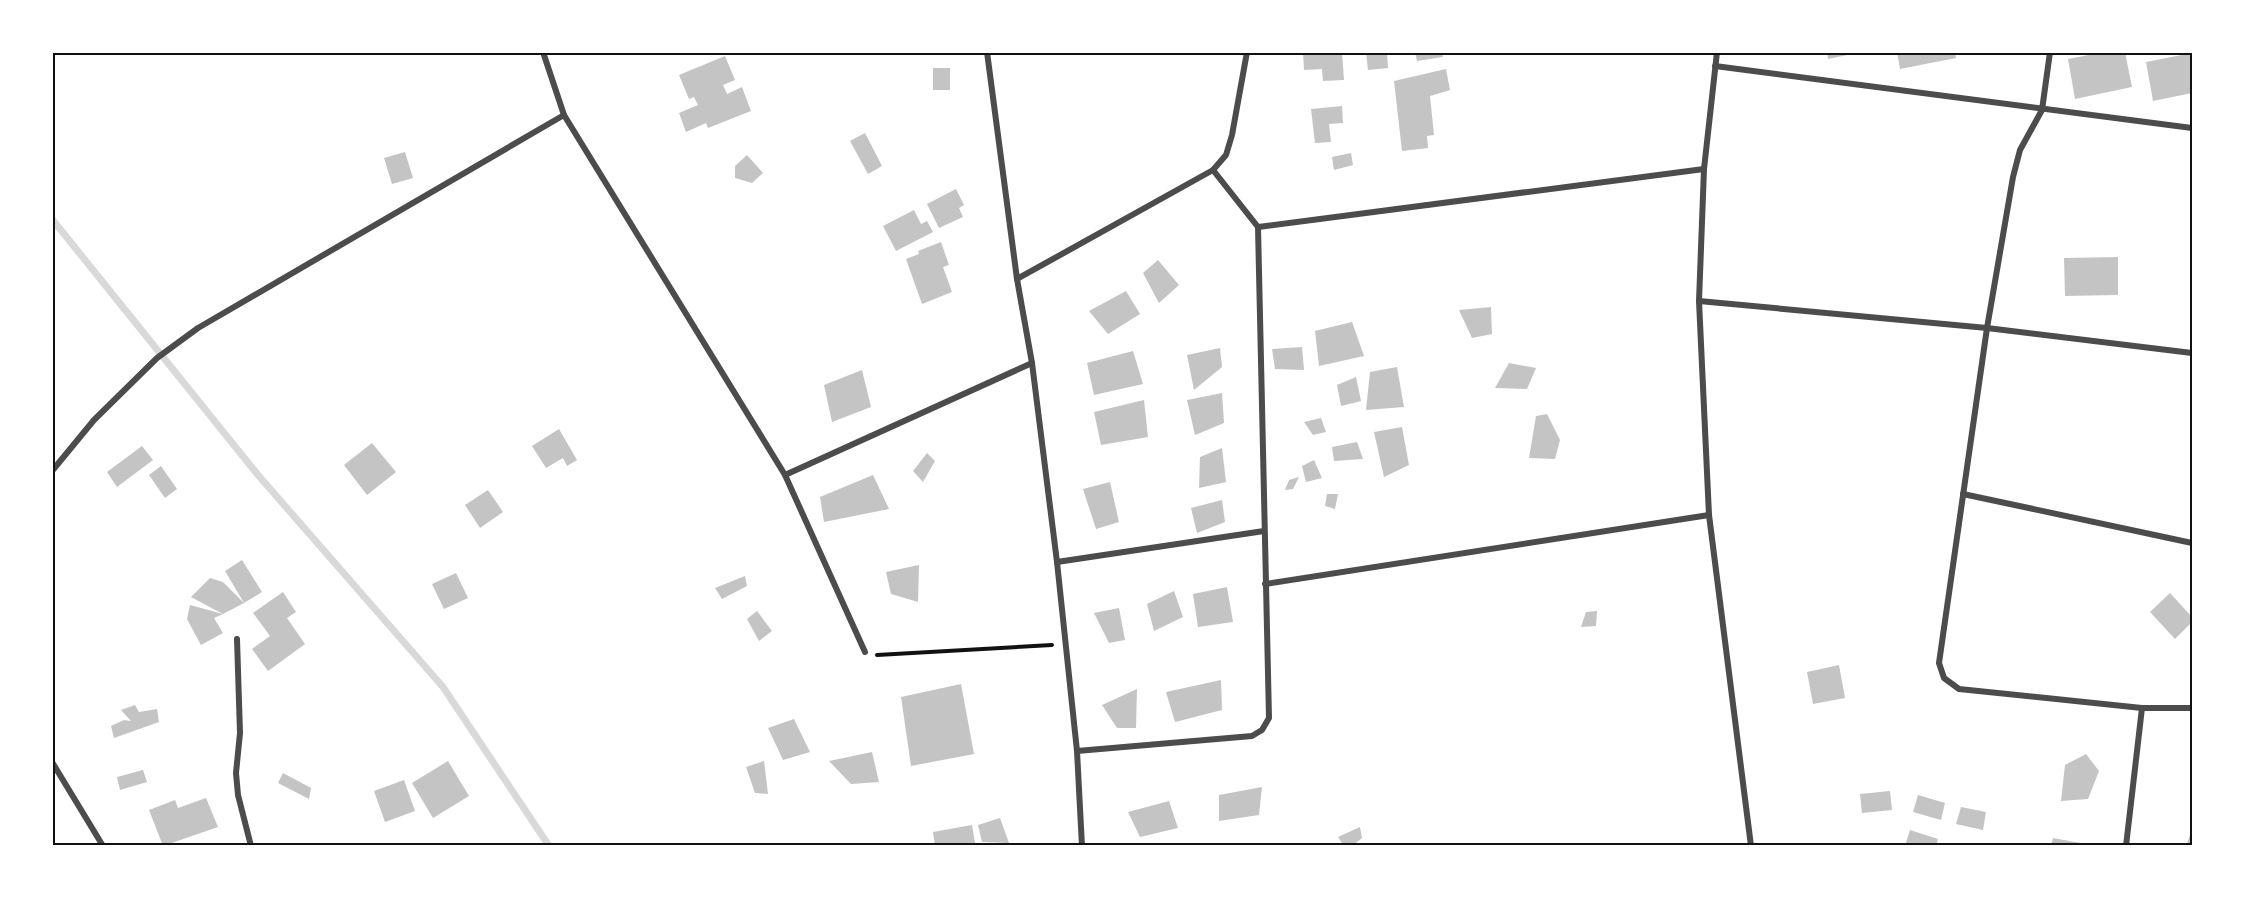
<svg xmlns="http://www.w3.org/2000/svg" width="2245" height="898" font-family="Karla,sans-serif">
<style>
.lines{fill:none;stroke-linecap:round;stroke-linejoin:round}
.stream{stroke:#d9d9d9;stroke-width:7}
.building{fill:#c4c4c4}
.path{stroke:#111;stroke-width:4}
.minor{stroke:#4c4c4c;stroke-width:6}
.neatline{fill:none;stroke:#111;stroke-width:2}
</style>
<rect width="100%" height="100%" fill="#fff"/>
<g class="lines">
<polyline class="stream" points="52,219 258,475 443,687 549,846"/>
</g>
<g class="building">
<polygon points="1303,52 1342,52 1344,80 1323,81 1322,69 1304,70"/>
<polygon points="1366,52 1387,52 1388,68 1368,70"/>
<polygon points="1415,52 1442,52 1443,57 1417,61"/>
<polygon points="1827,52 1852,52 1852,54 1828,59"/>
<polygon points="1897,52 1955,52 1956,58 1900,69"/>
<polygon points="2104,52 2125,52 2132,87 2075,99 2068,59"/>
<polygon points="2192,53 2192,93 2153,101 2146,62"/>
<polygon points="725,56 735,80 723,85 727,94 742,87 751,111 708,128 706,123 686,132 679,113 698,105 694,97 689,99 679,75"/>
<rect x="933" y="68" width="17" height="22"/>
<polygon points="1446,69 1450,90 1430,96 1434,135 1427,136 1428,148 1402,151 1394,81"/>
<polygon points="1342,106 1343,123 1329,124 1331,142 1315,143 1311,109"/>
<polygon points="865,133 882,166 868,174 850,141"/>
<polygon points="405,152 413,178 392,184 384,158"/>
<polygon points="1351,153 1353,165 1334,170 1332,157"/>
<polygon points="747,155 763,173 752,183 735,178 735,166"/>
<polygon points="956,189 964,205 959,208 963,217 939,228 927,204"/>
<polygon points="914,210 921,224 927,221 933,232 896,251 883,226"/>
<polygon points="941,242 949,265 943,267 952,292 922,304 906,259 919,254 918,251"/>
<polygon points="2118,257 2118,295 2065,296 2064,258"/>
<polygon points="1158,260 1179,285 1159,303 1143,273"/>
<polygon points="1126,291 1140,314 1108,334 1089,311"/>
<polygon points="1491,307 1492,334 1472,338 1459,310"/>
<polygon points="1352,322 1364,356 1319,366 1315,331"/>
<polygon points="1302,347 1304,370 1275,369 1272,349"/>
<polygon points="1220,348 1222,367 1194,390 1187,355"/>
<polygon points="1133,351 1143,384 1094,395 1087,363"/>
<polygon points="1509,363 1536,368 1527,389 1495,388"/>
<polygon points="1397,367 1404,407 1366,410 1370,372"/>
<polygon points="862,370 871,407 832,422 824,385"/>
<polygon points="1356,377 1361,401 1341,406 1337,385"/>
<polygon points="1222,393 1224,423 1195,435 1187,400"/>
<polygon points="1144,400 1148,437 1101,445 1094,412"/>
<polygon points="1547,414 1560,440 1555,459 1529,458 1536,416"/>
<polygon points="1321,418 1326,432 1313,435 1304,422"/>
<polygon points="1402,427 1409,465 1384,477 1374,432"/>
<polygon points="559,429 577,460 567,466 563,458 546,468 532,446"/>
<polygon points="1357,442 1363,459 1334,461 1332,447"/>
<polygon points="372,443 396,472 367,495 344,465"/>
<polygon points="142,446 153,460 117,487 107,472"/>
<polygon points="1222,448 1226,482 1199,488 1200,457"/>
<polygon points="927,453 935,461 923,482 913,471"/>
<polygon points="1314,460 1322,478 1306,482 1302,466"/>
<polygon points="161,466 177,489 165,498 149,475"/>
<polygon points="873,475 889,509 824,522 820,497"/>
<polygon points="1299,477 1293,489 1285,490 1289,480"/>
<polygon points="1110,482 1119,522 1096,529 1083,489"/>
<polygon points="488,490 503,512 480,528 465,505"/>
<polygon points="1327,494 1338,494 1335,509 1325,506"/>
<polygon points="1222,500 1225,522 1197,533 1191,508"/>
<polygon points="242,560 262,592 244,603 225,571"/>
<polygon points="919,565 918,602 891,594 886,572"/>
<polygon points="456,573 468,598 444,609 432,584"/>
<polygon points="745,576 747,586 722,599 715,588"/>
<polygon points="210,578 223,582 244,603 223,614 191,597"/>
<polygon points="1227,587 1233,622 1198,627 1193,594"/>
<polygon points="1174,591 1183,617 1154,631 1147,604"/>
<polygon points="283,592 296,612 287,618 305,644 268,671 252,649 270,636 253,613"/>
<polygon points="2170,593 2192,617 2192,622 2175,639 2150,612"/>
<polygon points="190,605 223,614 214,618 223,633 201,645 187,619"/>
<polygon points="1119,608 1125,640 1109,643 1094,613"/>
<polygon points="757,611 772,631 759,641 747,619"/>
<polygon points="1597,611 1596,626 1581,627 1586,612"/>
<polygon points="1839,665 1845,698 1813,704 1807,672"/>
<polygon points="1221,680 1222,710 1175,722 1166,692"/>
<polygon points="961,684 974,754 911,766 901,697"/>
<polygon points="1137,689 1136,728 1117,728 1102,705"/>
<polygon points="135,705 139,712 157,709 159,722 114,738 111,726 124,720 131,721 121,710"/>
<polygon points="794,719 810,752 783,760 768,728"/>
<polygon points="872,752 879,782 851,784 829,761"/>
<polygon points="2086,754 2099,771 2088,799 2061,801 2065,765"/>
<polygon points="448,761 469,796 433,818 412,783"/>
<polygon points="764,761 768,794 755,793 746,767"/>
<polygon points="143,770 147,782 120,790 117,777"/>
<polygon points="283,773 311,788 309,799 278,783"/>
<polygon points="404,780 415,811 385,822 374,791"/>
<polygon points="1262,787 1259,815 1219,821 1219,795"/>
<polygon points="1890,791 1892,810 1862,813 1860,794"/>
<polygon points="1918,795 1945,803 1941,820 1913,812"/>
<polygon points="206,798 218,827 163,846 149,810 175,800 178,808"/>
<polygon points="1169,801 1178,828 1140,837 1128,812"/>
<polygon points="1961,807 1986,812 1983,830 1956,824"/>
<polygon points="1000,818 1009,843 982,842 978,825"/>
<polygon points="972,825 975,843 965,846 935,846 933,832"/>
<polygon points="1360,827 1362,838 1352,846 1344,846 1338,837"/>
<polygon points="1910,830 1938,839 1936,846 1905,846"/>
<polygon points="2191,832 2192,833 2192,846 2186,846"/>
<polygon points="2053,838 2086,844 2086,846 2051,846"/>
</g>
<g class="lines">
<polyline class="path" points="877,655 1052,645"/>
<g class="minor">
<polyline points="543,52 564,115 785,475 865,652"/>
<polyline points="987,52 1017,279 1032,363 1057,562 1077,751 1082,846"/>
<polyline points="1717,52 1704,169 1699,301 1709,515 1751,846"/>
<polyline points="2050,52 2042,110 2020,150 2013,177 1987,328 1939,663 1944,678 1959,689 2142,708 2192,708"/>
<polyline points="1715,66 2192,128"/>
<polyline points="1258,227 1704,169"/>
<polyline points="1017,279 1213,170 1226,155 1232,135 1247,52"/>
<polyline points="1699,301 1987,328 2192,353"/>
<polyline points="52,471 94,420 157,358 198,328 564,115"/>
<polyline points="785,475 1032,363"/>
<polyline points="1963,494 2192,543"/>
<polyline points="1057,562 1264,531"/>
<polyline points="1265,584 1709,515"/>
<polyline points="237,639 240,733 236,773 238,795 251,846"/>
<polyline points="1077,751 1252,736 1262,730 1269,718 1258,227 1213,170"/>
<polyline points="52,762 103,846"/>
<polyline points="2126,846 2142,708"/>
</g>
</g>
<rect width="2245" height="898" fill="none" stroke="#ffffff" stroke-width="108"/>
<rect x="54" y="54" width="2137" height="790" class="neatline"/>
</svg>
